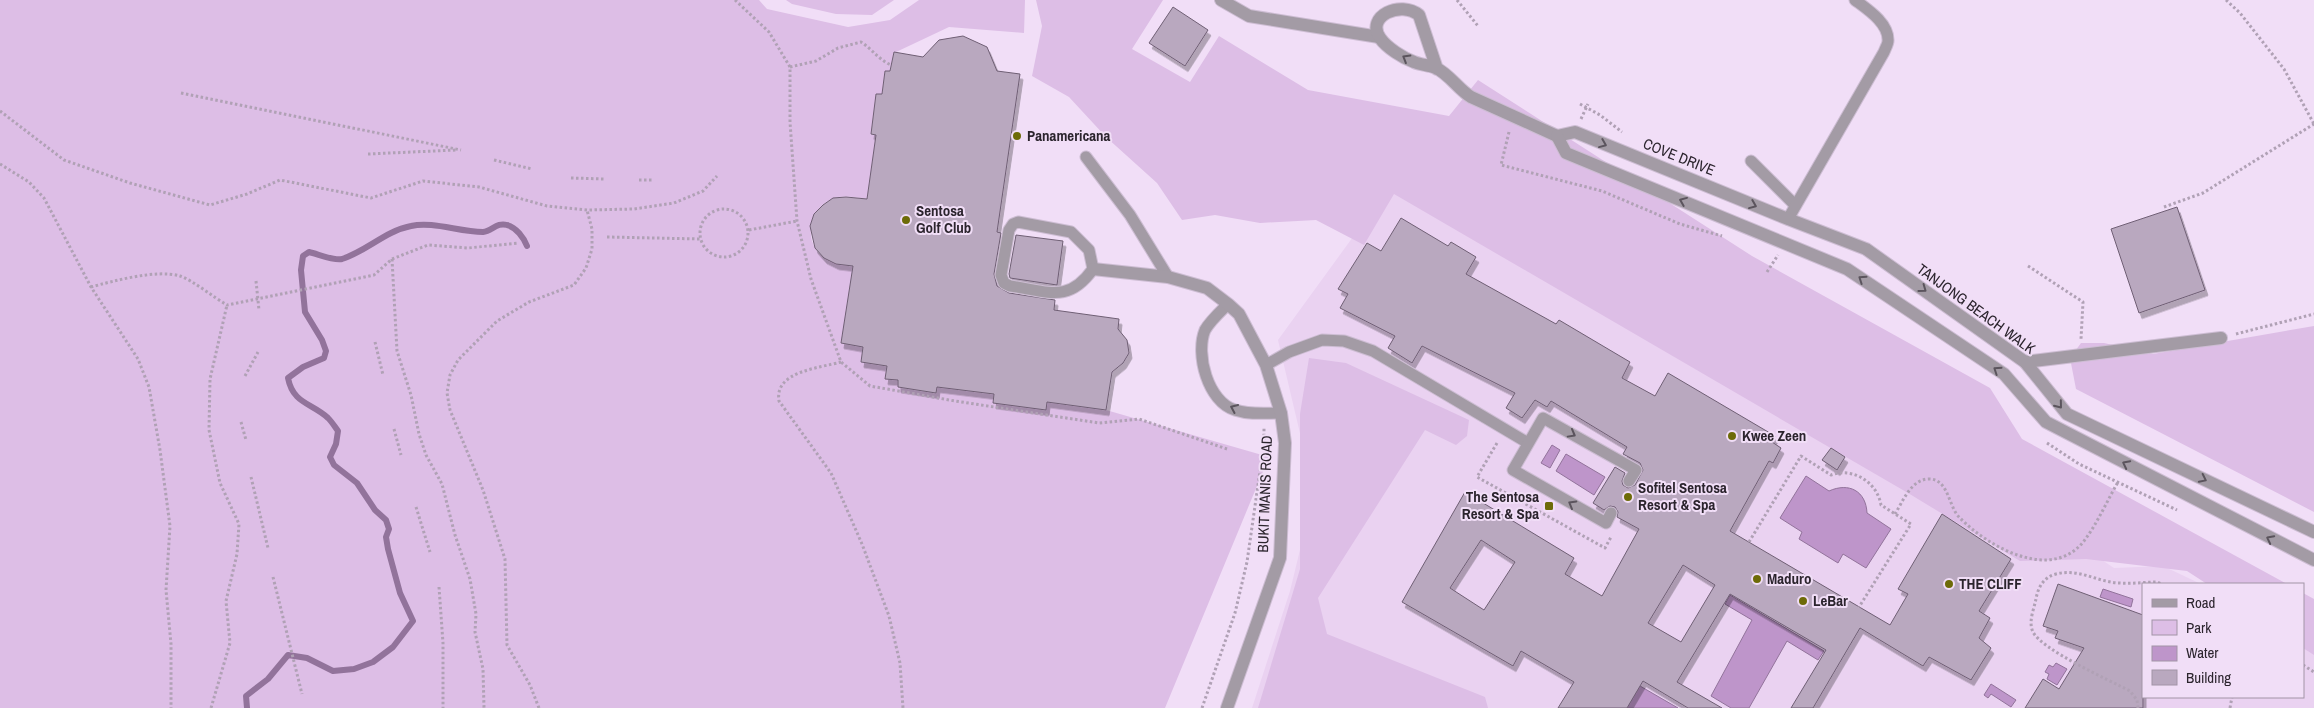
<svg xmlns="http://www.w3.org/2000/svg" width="2314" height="708" font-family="'Archivo Narrow',sans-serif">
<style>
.built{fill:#ead2f1}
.green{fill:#ddbee6}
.water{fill:#be95ca;stroke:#92739b}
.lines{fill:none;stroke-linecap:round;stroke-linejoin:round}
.stream{stroke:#92739b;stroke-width:6}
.building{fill:#b9a8bf;stroke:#6f5f74;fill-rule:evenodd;filter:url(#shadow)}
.service-casing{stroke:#cdbdd3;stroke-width:13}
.minor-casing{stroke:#cdbdd3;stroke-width:14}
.path{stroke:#b0a1b5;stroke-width:3;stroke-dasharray:2.5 2.5;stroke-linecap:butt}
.service{stroke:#a39ba5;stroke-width:11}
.minor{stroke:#a39ba5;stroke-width:12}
.oneway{stroke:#5b545d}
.poi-dot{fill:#6d6b08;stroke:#f1def7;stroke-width:2}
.labels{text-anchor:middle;stroke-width:4;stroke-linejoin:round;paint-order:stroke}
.poi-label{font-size:15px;font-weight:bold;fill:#2b242d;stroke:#f1def7;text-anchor:start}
.street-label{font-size:15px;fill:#2b242d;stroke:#f1def7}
</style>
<defs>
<filter id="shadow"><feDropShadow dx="3" dy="5.5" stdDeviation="0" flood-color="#0004"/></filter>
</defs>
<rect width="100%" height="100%" fill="#f1def7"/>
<polygon class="built" points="1390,186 2075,542 2114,568 2163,566 2201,584 2143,584 2143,697 2303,697 2303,645 2314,653 2314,708 1252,708 1290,591 1308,517 1303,446 1278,340"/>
<g class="green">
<path d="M0,0H759L767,9L848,27L890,20L919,0H1025L1024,33L949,27L894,53L890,71H885L882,94H876L871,134L876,135L867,199C856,198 843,194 832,199C808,209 802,244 826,259C836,265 848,265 859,267L863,347L861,362L887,366L885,378L898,380V387L936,393L937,387L994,394L993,402L1046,410L1047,402L1106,410L1269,457L1165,708H0Z"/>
<polygon points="786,0 894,0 872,15 836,14 792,4"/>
<polygon points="1036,0 1163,0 1132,49 1190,82 1219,36 1308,90 1449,116 1478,80 1752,256 1990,388 2022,439 2287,584 2207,584 2187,571 2086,559 2020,561 1908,493 1394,194 1364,245 1316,220 1260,223 1215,215 1182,220 1157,183 1106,137 1069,97 1032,76 1042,26"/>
<polygon points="2314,326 2314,512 2076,389 2070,358 2081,343 2104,343 2153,354"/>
<polygon points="1309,358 1346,363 1469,420 1467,436 1456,445 1425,430 1318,598 1327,634 1485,697 1488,708 1258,708 1300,569 1300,414"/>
<polygon points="2303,593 2314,599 2314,655 2303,648"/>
</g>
<g class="water">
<polygon points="1552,445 1560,450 1550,468 1541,463"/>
<polygon points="1566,454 1605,477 1594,495 1556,471"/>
<path d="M1806,476L1829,491C1849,482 1866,491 1867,513L1891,529L1866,568L1843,554L1838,563L1799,539L1802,532L1780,518Z"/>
<polygon points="2103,589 2133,599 2131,607 2100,597"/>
<polygon points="1730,595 1824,651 1818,660 1787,641 1749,708 1731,708 1711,696 1752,620 1725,604"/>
<polygon points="2056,663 2067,669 2057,685 2047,679 2049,674 2045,672 2049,665 2053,667"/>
<polygon points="1991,684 2016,700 2011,707 1991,694 1988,698 1984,695"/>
<polygon points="1640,686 1678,708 1627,708"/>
</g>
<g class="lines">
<path class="stream" d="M247,708L246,696L268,679L288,655L307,658L333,671L354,669L373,662L393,647L413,621L400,593L388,549L386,537L389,529L386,520L375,510L357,483L334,465L330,457L336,444L338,431C335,427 332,422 328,418C312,403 293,404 288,378L303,367L324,358L326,351L322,340L305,312L301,270L303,256L309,252C318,254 334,261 342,259C367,251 385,231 411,226C433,221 459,232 483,232C492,231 497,222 507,225C516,227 524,238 527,246"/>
</g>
<g class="building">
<polygon points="1173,7 1208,30 1185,66 1149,43"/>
<polygon points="963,36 987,47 997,71 1020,74 997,232 1001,233 994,274 997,286 1009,293 1055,300 1054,310 1119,319 1118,329 1127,340 1129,353 1123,363 1112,372 1106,410 1047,402 1046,410 993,403 994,394 937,387 936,393 898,387 898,380 885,379 887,366 861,362 863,347 841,343 853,266 836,264 824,258 815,248 810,226 814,214 823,205 833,198 846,197 867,199 876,135 871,134 876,94 882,94 885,71 890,71 894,52 923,57 939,40"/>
<polygon points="2177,207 2205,290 2139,313 2111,229"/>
<path d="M1401,218L1448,246L1451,242L1476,257L1466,274L1556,324L1559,320L1630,362L1622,378L1655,396L1668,373L1775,436L1772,442L1781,448L1773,463L1769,461L1730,531L1890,625L1908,594L1898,589L1942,514L2011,559L1979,611L1990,618L1979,638L1991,648L1971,680L1929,657L1923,666L1860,628L1813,708H1791L1826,650L1730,594L1677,682L1722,708H1688L1643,681L1627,708H1558L1574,682L1521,651L1513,666L1402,602L1465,492L1574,558L1565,574L1602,596L1639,529L1617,517L1618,512L1615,507L1610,506L1604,510L1593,503L1615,467L1625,473L1622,481L1623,485L1628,488L1635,485L1643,470L1640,463L1623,454L1627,447L1551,401L1547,407L1535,400L1522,418L1506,408L1515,393L1422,346L1412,363L1388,348L1395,336L1340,308L1348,294L1338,289L1367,243L1381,251ZM1481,540L1515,562L1484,610L1450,588ZM1683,565L1715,585L1681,642L1648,623Z"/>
<polygon points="1016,235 1063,241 1057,285 1010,278 1009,274"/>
<polygon points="1831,448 1845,457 1837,470 1822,460"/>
<polygon points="2058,584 2143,615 2143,708 2025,708 2043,679 2059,689 2084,648 2055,638 2058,631 2043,626"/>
</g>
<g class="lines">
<defs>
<g id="service">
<polyline points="1086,157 1130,215 1168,277"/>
<polyline points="1751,161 1794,204"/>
<path d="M1788,219L1884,52C1885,49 1888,44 1888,41C1889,23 1867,9 1855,0"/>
<path d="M1018,222L1071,232L1089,250L1093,269C1068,304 1048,291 1010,286L1004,283L1001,275L1009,230L1013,224Z"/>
<path d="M1228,304C1221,311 1210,321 1205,330C1195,354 1208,402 1235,410C1250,415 1266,413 1281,413"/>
<polyline points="1266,365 1289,352 1322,340 1344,341 1373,351 1528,443"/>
<polyline points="1611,513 1606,523 1513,470 1543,418 1636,470 1629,481"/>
</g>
<g id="minor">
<polyline points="1221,0 1249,16 1379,37"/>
<path d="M1437,69L1419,15C1401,0 1365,16 1380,38C1387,48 1403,58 1414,62C1421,65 1429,65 1436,68C1449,74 1459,90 1471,97L1557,136L1575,132L1788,219L1866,249L2025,362L2067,414L2314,532"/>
<polyline points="1557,136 1566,153 1847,269 2004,374 2046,422 2314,560"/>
<polyline points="1093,269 1168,277 1207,288 1228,304 1239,314 1266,365 1281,413 1285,443 1280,558 1227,708"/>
<polyline points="2025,362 2221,338"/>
</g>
</defs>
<use href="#service" class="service-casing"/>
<use href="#minor" class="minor-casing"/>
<g class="path">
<polyline points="735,0 769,32 790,67 790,122 797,221 811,279 841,362 870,386 955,401 1099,423 1139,419 1227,449"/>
<polyline points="1457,0 1478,26"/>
<polyline points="2226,0 2240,13 2284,69 2314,124"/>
<path d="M790,67L816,61L838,48L861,42C872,49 879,60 891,65"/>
<polyline points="181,93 461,150"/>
<polyline points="1580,104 1600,115 1622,132"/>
<polyline points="0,111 64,160 130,183 210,205 247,194 280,180 371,198 423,181 479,187 547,206 587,210 634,209 674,203 703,191 717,176"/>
<polyline points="1581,119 1588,104"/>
<polyline points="1509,132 1501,165 1602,191 1680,224 1722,236"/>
<polyline points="368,154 456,150"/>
<polyline points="494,160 532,169"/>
<polyline points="0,164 29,182 44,198 91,287 138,359 149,387 160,450 170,526 166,590 171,644 171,708"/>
<polyline points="571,178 605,179"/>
<polyline points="639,180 654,180"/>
<polyline points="2164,207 2203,193 2314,124"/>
<circle cx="724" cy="233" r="24"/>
<polyline points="749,230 797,221"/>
<polyline points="607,237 701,239"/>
<polyline points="392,259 397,351 411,395 419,434 426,455 442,484 455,535 470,579 476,614 475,632 483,669 484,708"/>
<polyline points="2028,266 2083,302 2081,339"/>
<polyline points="1767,272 1778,255"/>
<polyline points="256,281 259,310"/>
<path d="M91,287C113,281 157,269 180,276C194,281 213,297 227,305L374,275L392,259L428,245L468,248L518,243"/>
<polyline points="2236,334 2314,314"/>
<polyline points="375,342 383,375"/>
<path d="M841,362C820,368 774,371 779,401L831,473L862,544L889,616L900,663L903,708"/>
<polyline points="245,376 258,352"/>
<polyline points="241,422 246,440"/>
<polyline points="394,429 401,455"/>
<polyline points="1497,443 1477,477 1605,548 1611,537"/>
<polyline points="2047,443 2079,464 2177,510"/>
<polyline points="251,477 268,548"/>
<polyline points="416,507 430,552"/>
<path d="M1895,514C1903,501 1911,480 1928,479C1949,478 1948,507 1960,518C1987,546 2051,583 2084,541C2097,524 2107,501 2118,482"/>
<path d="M1749,542L1801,456L1831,475C1853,467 1877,482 1881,505L1911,524L1859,607"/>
<polyline points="273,577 302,694"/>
<polyline points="439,587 443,643 443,708"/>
<polyline points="2303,665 2314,672"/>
<polyline points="211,708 230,643 226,601 237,554 239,524 220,483 209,430 210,379 227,305"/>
<polyline points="539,708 530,685 507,645 505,559 483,490 450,410 447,393 450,375 458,360 497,321 529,302 574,285 586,268 592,249 592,229 587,210"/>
<polyline points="1202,708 1235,613 1247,562 1264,443 1264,427"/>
<path d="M2138,708L2137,700L2130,691C2109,680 2042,650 2033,632C2028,622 2034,609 2036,599C2038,587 2044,577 2056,574C2079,568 2097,582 2119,583C2132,584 2145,582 2157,582L2162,584"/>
<polyline points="2230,708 2232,697"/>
</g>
<use href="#service" class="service"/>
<use href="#minor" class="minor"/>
</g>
<defs><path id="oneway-chevron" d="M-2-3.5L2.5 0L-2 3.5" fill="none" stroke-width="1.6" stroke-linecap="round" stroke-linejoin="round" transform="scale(1.25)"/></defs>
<g class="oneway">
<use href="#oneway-chevron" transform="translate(1406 58) rotate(-149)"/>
<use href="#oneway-chevron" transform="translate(1603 144) rotate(22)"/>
<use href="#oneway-chevron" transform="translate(1683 201) rotate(-158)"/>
<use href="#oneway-chevron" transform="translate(1753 205) rotate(22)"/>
<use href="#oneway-chevron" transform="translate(1862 279) rotate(-146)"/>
<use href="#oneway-chevron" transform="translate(1923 289) rotate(36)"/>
<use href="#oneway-chevron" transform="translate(1997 370) rotate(-146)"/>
<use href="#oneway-chevron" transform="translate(2059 405) rotate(51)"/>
<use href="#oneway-chevron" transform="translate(1234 408) rotate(-156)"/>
<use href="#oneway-chevron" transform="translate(1572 434) rotate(29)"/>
<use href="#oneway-chevron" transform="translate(2126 464) rotate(-153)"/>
<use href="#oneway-chevron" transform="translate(2203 479) rotate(26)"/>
<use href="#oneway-chevron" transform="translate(1572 504) rotate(-150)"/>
<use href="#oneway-chevron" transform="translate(2270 539) rotate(-153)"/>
</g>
<g class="poi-dot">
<circle cx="1017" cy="136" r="5"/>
<circle cx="906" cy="220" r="5"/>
<circle cx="1732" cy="436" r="5"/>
<circle cx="1628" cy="497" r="5"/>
<rect x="1544" y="501" width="10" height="10" rx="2.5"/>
<circle cx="1757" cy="579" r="5"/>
<circle cx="1949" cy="584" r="5"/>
<circle cx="1803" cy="601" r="5"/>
</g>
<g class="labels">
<g class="poi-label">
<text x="1027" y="141">Panamericana</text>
<text x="916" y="216">Sentosa<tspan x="916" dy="17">Golf Club</tspan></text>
<text x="1742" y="441">Kwee Zeen</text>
<text x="1638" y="493">Sofitel Sentosa<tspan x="1638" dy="17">Resort &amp; Spa</tspan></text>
<text x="1539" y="502" text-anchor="end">The Sentosa<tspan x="1539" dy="17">Resort &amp; Spa</tspan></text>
<text x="1767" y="584">Maduro</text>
<text x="1959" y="589">THE CLIFF</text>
<text x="1813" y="606">LeBar</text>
</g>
<g class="street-label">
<text transform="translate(1679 157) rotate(22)" y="5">COVE DRIVE</text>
<text transform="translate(1976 309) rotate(36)" y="5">TANJONG BEACH WALK</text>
<text transform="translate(1265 494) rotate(-88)" y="5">BUKIT MANIS ROAD</text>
</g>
</g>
<rect x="2142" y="583" width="162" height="115" fill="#f1def7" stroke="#a294a6"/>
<rect x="2152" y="599" width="25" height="8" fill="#a39ba5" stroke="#a294a6"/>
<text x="2186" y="608" font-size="15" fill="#2b242d">Road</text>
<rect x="2152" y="620" width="25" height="15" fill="#ddbee6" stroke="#a294a6"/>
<text x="2186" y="633" font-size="15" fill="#2b242d">Park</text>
<rect x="2152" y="646" width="25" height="15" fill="#be95ca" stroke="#a294a6"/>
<text x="2186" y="658" font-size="15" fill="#2b242d">Water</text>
<rect x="2152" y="670" width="25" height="15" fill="#b9a8bf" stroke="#a294a6"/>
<text x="2186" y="683" font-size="15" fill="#2b242d">Building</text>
</svg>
